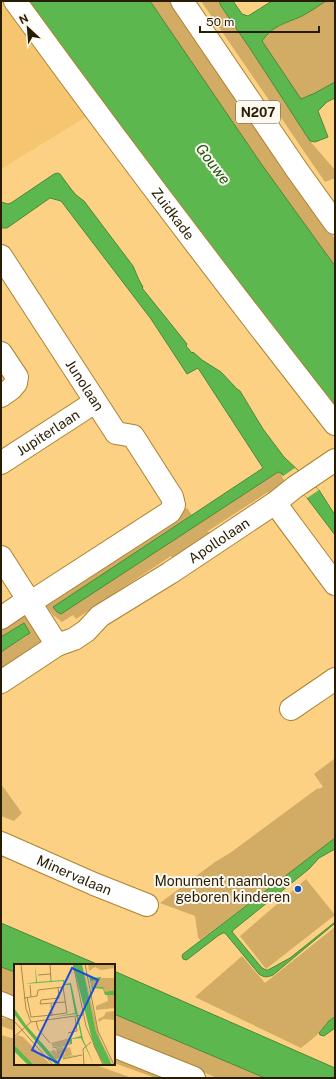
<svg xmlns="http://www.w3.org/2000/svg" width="336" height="1079" font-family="'Public Sans',sans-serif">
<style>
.built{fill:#f5c66f}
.green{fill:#d2ab64}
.water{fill:#5cb74f;stroke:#4c8838}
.pier{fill:#fdd183}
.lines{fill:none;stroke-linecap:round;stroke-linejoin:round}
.minor-casing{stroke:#ac8333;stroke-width:24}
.major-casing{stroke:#ac8333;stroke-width:24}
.minor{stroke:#fff;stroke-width:22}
.major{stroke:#fff;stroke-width:22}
.poi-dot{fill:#124fba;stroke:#fdf9f1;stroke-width:1.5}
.labels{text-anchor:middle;stroke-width:4;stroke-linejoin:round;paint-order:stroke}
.shield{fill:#fdf9f1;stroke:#685e4a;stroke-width:1}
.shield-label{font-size:13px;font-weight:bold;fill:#281c03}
.street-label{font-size:14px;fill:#281c03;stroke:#fdf9f1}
.poi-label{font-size:14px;fill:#281c03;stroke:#fdf9f1;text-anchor:end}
.water-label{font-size:15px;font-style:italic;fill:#1c5812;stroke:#fdf9f1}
.inset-road{fill:none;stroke:#a88950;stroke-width:1}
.view{fill:#1d4ed8;fill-opacity:0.15;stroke:#1d4ed8;stroke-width:2}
.inset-edge{fill:none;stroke:#281c03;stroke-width:2}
</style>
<rect width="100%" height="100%" fill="#fdd183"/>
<polygon class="built" points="1,1 18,1 99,109 1,169"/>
<g class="green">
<polygon points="150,1 172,1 335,239 335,266 262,165"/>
<polygon points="201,1 219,1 221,6 251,50 310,141 335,170 335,178 325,182"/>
<path d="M326,1H335V82L315,93L301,99L262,41C274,25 285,25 302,16C310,12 318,6 326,1Z"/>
<polygon points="278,472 281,473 283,476 282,477 286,483 271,497 268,492 208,531 212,536 174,560 171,556 112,595 114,599 114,600 88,611 76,619 73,615 62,622 53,615 47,607 43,609 44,603 187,508 192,515 54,607 61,614"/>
<polygon points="21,611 39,626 41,642 14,665 4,671 2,667 1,667 1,652 27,636 24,623 1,637 1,624"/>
<polygon points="334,759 335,838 200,940 198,937 195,916 160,903 215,862 230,853 318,788 319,789 323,787 314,774"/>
<polygon points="1,784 22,813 14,821 1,816"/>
<polygon points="306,879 335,915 266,969 240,936"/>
<polygon points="335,927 335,1014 316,1036 301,1048 195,997 242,956 265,983"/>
<polygon points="1,967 15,972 15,999 1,994"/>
<polygon points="114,1014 265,1078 217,1078 171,1058 114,1037"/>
<polygon points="1,1018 15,1020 15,1031 1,1026"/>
<polygon points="1,1035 15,1039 15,1064 93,1064 132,1078 1,1078"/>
<polygon points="114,1054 175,1078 156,1078 114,1063"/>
</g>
<g class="water">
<polygon points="23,1 150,1 262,165 335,266 335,412"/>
<path d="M219,1H233L242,14L248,16L272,1H326C318,6 310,12 302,16C285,24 273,25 262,41L301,99L315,93L335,82V98L327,102L318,111L328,137L315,142L310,141L251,50L221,6Z"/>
<polygon points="58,173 60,174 71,189 76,195 84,201 133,266 139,280 143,287 142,288 187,344 186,346 192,353 193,352 202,360 221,372 237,389 240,391 263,429 284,457 319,490 335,515 335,535 307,498 281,473 278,472 61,614 57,612 53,607 263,468 198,368 187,374 151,319 61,201 50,198 7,228 1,228 1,202 8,204 11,203 54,174"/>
<polygon points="24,623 30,633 1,652 1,637"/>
<path d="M335,838V849L319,858L309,869L232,931L233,933L262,968L266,970H268L290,958L335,922V925L334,924L273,975C268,977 264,978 259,974L225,933H223L219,935L188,959L186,960L183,959L182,956L183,954Z"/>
<polygon points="1,923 99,965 15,965 15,972 1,967"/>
<polygon points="114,971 335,1068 335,1078 265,1078 114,1014"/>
<polygon points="335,1016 335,1028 324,1036 320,1035 319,1033 329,1021"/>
</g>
<polygon class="pier" points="295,468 319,490 307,498 283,476"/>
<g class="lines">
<defs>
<g id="minor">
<path id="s1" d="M15,1C119,144 226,285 335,424"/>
<path id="s2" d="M1,256L116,433L133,436L172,497L174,505L170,512L31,602"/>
<polyline points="1,353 17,377 16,383 11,389 1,396"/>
<path id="s3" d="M1,463L95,402"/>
<polyline points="275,503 335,584"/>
<polyline points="1,557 57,645"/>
<polyline points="1,618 29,599"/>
<path id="s4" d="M1,682L57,645L74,639L86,631L100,616L170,573L275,503L295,487L335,460"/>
<polyline points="291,709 335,679"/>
<path id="s5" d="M1,843L94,884L147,905"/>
</g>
<g id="major">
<polyline points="182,1 297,170 335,223"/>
<polyline points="1,1003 15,1009"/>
<polyline points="114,1046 194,1078"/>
</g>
</defs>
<use href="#minor" class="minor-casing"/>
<use href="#major" class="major-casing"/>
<use href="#minor" class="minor"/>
<use href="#major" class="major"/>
</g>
<circle class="poi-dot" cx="298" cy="889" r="4"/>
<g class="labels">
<rect class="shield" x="236" y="101" width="44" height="22" rx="3"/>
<g class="shield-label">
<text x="258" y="117">N207</text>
</g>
<g class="street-label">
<text dy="5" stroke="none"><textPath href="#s1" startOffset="265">Zuidkade</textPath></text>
<text dy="5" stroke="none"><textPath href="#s2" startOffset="154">Junolaan</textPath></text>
<text dy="5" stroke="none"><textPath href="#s3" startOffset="56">Jupiterlaan</textPath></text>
<text dy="5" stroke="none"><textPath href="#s4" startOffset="261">Apollolaan</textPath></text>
<text dy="5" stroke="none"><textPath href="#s5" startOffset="80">Minervalaan</textPath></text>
</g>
<g class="poi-label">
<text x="290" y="886">Monument naamloos<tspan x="290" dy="16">geboren kinderen</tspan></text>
</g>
<g class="water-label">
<text transform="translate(213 164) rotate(53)" y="5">Gouwe</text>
</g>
</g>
<g transform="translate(14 964)">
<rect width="101" height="101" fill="#fdd183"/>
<path d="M68,0L86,75L99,101L88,84L82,68ZM74,0H101V4L87,6L81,3L75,7ZM87,14H101V26L91,28L89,23H78L77,17ZM93,31H101V44L82,46V42L94,37ZM101,47V56L89,55L85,58L84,55L90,52L92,48ZM4,71L9,73L37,101H20L0,82V74ZM56,74V80L39,83L37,79ZM49,83L50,85L56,83L58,91L42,95L36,87L41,86L42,89L49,87L51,92L50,87L43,88L42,84Z" fill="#d2ab64"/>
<path d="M21,0L23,18L50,16L51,20L57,19L69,75L80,101L67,74L58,75V80L41,84L43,88L50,87L51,93L67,90L45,95L51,93L50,87L43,89L41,84H37L56,80V75L67,72L62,50L40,53L61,49L56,21H50L49,17L11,20L22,18ZM59,0H68L82,68L98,101H90L80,83ZM75,11L77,14L87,13L86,16L77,17L78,23H89L91,28L101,26V31H91L89,25L80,24L78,27ZM0,44L12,61L47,101H42L13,67L0,50ZM0,82L2,83L20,101H14L0,87Z" fill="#5cb74f"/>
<path class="inset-road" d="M7,0L12,45L17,58M36,0L37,17M59,0L72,62L89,101M71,0L84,67L100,101M24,11L37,10M16,21L17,33M44,23L45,34L27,36L26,40L51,38M13,33L17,53L38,51M10,34L23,32L24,26L49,23L53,49L38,51M37,40L38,52M0,57L39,101M22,57L24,65L36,79M54,69L63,67L61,53M1,72L17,58L69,51M49,95L68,91M70,101L69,85L77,78"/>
<path class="view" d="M58,4L84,16L44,99L18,86Z"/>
<rect width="101" height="101" class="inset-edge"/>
</g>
<rect width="336" height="1079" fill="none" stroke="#281c03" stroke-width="4"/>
<g transform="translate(28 28) rotate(334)" stroke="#fdf9f1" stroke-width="3" paint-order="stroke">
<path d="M0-3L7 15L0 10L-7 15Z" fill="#281c03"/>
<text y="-6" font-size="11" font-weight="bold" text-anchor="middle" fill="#281c03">N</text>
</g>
<path d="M200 26v6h119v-6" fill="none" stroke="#281c03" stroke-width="2"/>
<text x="206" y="26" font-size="12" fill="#281c03" stroke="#fdf9f1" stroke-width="3" paint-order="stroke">50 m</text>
</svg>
